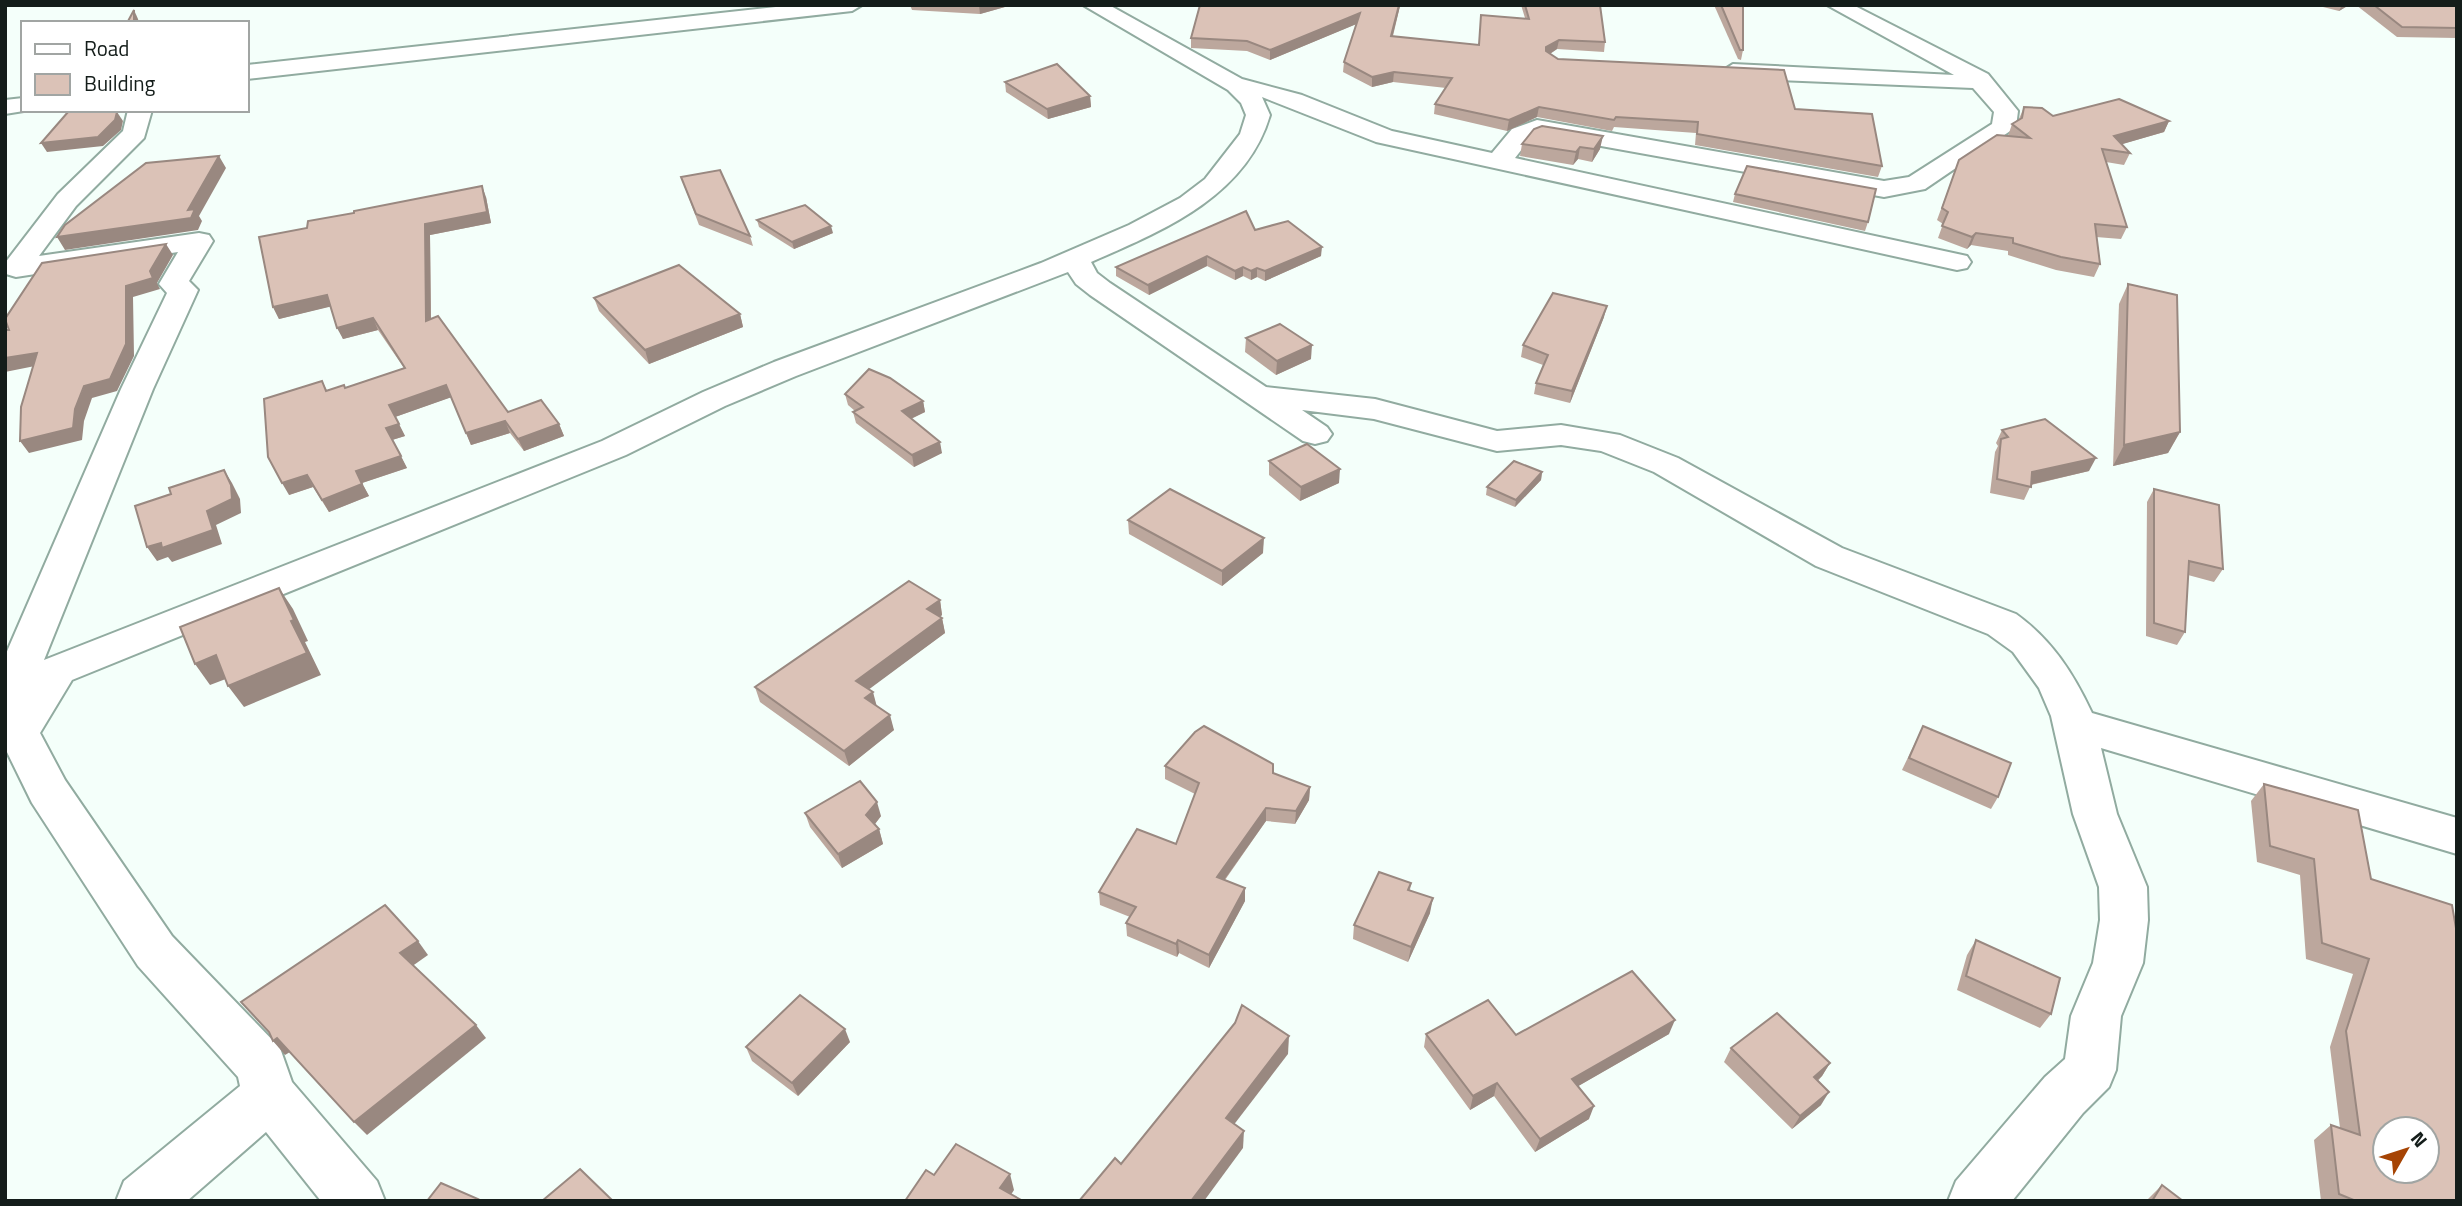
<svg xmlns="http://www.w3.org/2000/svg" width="2462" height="1206" font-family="'Titillium Web',sans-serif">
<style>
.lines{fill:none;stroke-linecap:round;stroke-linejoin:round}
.minor-casing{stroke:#91aba0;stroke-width:4}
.minor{fill:#fff;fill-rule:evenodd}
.wall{fill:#bca79d}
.shaded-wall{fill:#998880}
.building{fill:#dbc2b7;stroke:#998880;stroke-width:2;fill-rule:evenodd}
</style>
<rect width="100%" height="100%" fill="#f4fffa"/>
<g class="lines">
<defs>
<g id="minor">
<polygon points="794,5 862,5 852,11 247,79 247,65"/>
<path d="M1083,5H1109L1242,79L1302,95L1392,131L1492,153L1512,129L1537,120L1884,181L1909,177L1992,124L1994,112L1973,88L1733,78L1722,71L1733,64L1954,75L1827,5H1853L1988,74L2018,111L2016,127L1925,189L1884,197L1540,135L1530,139L1515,158L1967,256L1971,262L1967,268L1957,270L1376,142L1262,97L1270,115C1246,197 1162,231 1091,262L1097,273L1110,283L1266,387L1375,399L1497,431L1561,425L1620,435L1678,458L1842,548L2016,614C2052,640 2073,673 2092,713L2457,818V854L2101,748L2117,814L2147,887L2148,920L2143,963L2121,1016L2116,1070L2109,1087L2083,1113L2012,1201H1948L1956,1181L2045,1077L2065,1059L2071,1016L2093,963L2100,920L2099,887L2073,814L2051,716L2039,688L2013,652L1988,634L1816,566L1654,472L1601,451L1561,445L1497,451L1374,419L1302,410L1327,427L1332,434L1327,441L1315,444L1303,441L1090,295L1076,284L1068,272L796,376L725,406L626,455L72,680L40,733L65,780L172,936L280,1048L292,1082L377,1181L385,1201H321L266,1132L187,1201H116L124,1181L240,1086L238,1077L138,966L32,803L5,748V656L121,389L167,293L159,284L178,252L16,277L6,274L5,263L58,194L123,131L128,110H152L144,138L76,206L39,256L199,233L209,235L213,241L189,281L198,290L153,389L44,660L602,441L703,392L774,362L1041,263L1129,225L1180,198L1205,179L1240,134L1246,115L1241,103L1228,90Z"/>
<polygon points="23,98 23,110 30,110 5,114 5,100"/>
</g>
</defs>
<use href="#minor" class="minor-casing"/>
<use href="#minor" class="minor"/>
</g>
<g class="wall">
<polygon points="910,5 1012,5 980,14 912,10"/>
<polygon points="1200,5 1402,5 1400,6 1393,36 1478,45 1525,18 1521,5 1600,5 1605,42 1604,52 1557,49 1550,54 1558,59 1795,109 1882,166 1878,177 1695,145 1696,133 1614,127 1612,131 1537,117 1507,131 1434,114 1435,104 1446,88 1393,82 1372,87 1343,72 1344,62 1356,24 1270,60 1247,51 1191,48 1191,38"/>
<polygon points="1714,5 1743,5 1743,50 1741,60 1738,59"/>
<polygon points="2315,5 2349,5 2339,11"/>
<polygon points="2356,5 2457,5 2457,38 2397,37"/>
<polygon points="1005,82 1090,96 1091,107 1048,119 1006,92"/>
<polygon points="2024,107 2053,116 2169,121 2164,132 2122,144 2130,153 2124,165 2106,162 2127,227 2121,239 2096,237 2100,264 2094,277 2056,270 2008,255 2008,251 1971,245 1967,249 1938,238 1943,224 1937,220 1959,160 2008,136 2012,124 2019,119"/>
<polygon points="1534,129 1600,149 1592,162 1578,159 1573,165 1520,156 1522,144"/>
<polygon points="681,177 750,236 753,246 699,225"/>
<polygon points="1735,194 1868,222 1865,231 1733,202"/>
<polygon points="486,197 491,223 430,235 431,319 508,412 559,424 564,436 524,451 510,433 471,445 451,397 395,417 405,436 392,440 407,468 362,483 369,496 329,512 313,487 289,495 322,381 327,390 345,388 404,368 378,330 343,339 331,306 279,319 273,307 307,228 354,213"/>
<polygon points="757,220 833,233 794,249 759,227"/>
<polygon points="1255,230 1321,256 1265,281 1257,277 1251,280 1243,276 1235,280 1207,266 1149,295 1116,276 1116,267"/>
<polygon points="2128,284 2180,432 2168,453 2113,466 2119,304"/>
<polygon points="594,298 740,314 743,327 649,364 599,311"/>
<polygon points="1604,317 1570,403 1534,394 1536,383 1543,365 1521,357 1523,345"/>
<polygon points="1246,338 1311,359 1276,375 1245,352"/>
<polygon points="845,394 923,401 925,412 911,419 942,453 914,467 856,423 853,412 855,411 848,405"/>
<polygon points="2002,430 2089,471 2031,485 2024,500 1990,493 1995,452 1998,446 1996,443"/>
<polygon points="1269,461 1339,483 1300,501 1269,475"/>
<polygon points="1542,472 1541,480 1515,507 1486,495 1487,487"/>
<polygon points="2154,489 2223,569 2214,582 2188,575 2185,632 2177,645 2146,636 2147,502"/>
<polygon points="1128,520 1263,553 1222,586 1129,534"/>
<polygon points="940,600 942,615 940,617 942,618 945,633 868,689 876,706 894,730 849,766 760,702 755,687"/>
<polygon points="1923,726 1998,797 1991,809 1902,770"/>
<polygon points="1165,766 1273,773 1310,787 1309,800 1295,824 1266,821 1225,880 1245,888 1245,901 1209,968 1179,953 1177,957 1127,936 1126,923 1130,917 1100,905 1099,892 1176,844 1195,794 1165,779"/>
<polygon points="2264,784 2371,879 2457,1201 2321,1201 2314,1140 2331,1125 2340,1128 2330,1047 2353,974 2306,959 2300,875 2257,862 2251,801"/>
<polygon points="805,813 881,816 875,824 879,829 883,844 842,868 810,827"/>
<polygon points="1411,883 1410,890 1430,913 1408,962 1353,939 1354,925"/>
<polygon points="1976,940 2051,1014 2040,1028 1957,990 1967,955"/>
<polygon points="1426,1034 1516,1035 1669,1034 1578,1086 1589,1119 1535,1152 1494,1096 1470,1110 1424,1047"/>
<polygon points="850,1042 798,1096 752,1061 746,1047"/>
<polygon points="1731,1048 1830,1063 1822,1076 1818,1081 1821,1105 1792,1129 1724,1062"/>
<polygon points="2162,1185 2183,1201 2146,1201"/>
</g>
<g class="shaded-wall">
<polygon points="979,5 1012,5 980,14"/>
<polygon points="1399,5 1402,5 1400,6 1390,46 1391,36"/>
<polygon points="2342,5 2349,5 2339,11"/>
<polygon points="134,10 138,19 139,23 134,23"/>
<polygon points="1360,13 1359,23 1270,60 1270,50"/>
<polygon points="1559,40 1557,49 1545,57 1546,47"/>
<polygon points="1394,72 1393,82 1372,87 1372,77"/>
<polygon points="1090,96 1091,107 1048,119 1047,109"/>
<polygon points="1539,107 1537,117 1507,131 1509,120"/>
<polygon points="117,112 123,121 121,130 103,146 47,152 41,143"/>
<polygon points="2169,121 2164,132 2109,148 2114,136"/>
<polygon points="1603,136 1600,149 1592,162 1594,149"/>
<polygon points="1580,147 1578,159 1573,165 1576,152"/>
<polygon points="219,156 226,168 199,216 202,221 198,230 65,250 57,237 188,210"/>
<polygon points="482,186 486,197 491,223 430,235 431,332 426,321 425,224"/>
<polygon points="831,226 833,233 794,249 792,242"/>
<polygon points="1976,233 1971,245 1967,249 1972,237"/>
<polygon points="166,244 173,255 157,283 160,289 133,297 134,356 117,391 92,398 84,421 82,440 29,453 20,441 75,409 126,286 150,271"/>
<polygon points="1322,247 1321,256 1265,281 1265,271"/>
<polygon points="1207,256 1207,266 1149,295 1148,285"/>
<polygon points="1243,267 1243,276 1235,280 1235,271"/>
<polygon points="1257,268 1257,277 1251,280 1251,271"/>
<polygon points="327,295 333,306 279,319 273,307"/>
<polygon points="1607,306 1604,317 1570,403 1572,391"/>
<polygon points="740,314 743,327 649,364 645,350"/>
<polygon points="373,318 378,330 343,339 337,328"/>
<polygon points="1312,345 1311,359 1276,375 1277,361"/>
<polygon points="37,353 45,364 5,372 5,358"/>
<polygon points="446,385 452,397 395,417 389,405"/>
<polygon points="923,401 925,412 904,422 902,411"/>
<polygon points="505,421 510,433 471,445 466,433"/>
<polygon points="399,424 405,436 392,440 386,428"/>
<polygon points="559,424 564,436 524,451 518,439"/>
<polygon points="2180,432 2168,453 2113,466 2124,445"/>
<polygon points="940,442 942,453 914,467 912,455"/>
<polygon points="401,456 407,468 362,483 369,496 329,512 322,500 356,471"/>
<polygon points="2096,458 2089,471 2025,486 2032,472"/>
<polygon points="1340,469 1339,483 1300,501 1301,487"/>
<polygon points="224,470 232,483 240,499 241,513 216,525 222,544 172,562 168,557 157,561 147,547 207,511"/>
<polygon points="1542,472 1541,480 1515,507 1516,500"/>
<polygon points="307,475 313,487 289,495 282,483"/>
<polygon points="1264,538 1263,553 1222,586 1222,571"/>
<polygon points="279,588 293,609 308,641 305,642 321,675 244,707 228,686 291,621"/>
<polygon points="940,600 942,615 930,624 927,609"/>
<polygon points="942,618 945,633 860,696 856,681"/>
<polygon points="216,655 231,677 210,685 195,664"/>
<polygon points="873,692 877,707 865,698"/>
<polygon points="890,715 894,730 849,766 844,751"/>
<polygon points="1310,787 1309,800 1295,824 1296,811"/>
<polygon points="877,802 881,816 871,829 866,815"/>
<polygon points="1266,808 1266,821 1217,890 1217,877"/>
<polygon points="879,829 883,844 842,868 838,854"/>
<polygon points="1245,888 1245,901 1209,968 1209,955"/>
<polygon points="1433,898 1430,913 1408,962 1411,947"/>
<polygon points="1178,940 1179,953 1177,957 1176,944"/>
<polygon points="418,941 428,955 411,967 400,953"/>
<polygon points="1675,1020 1669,1034 1568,1092 1572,1079"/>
<polygon points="476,1025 486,1038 367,1135 354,1122"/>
<polygon points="845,1029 850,1042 798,1096 792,1083"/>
<polygon points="1289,1036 1288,1054 1226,1135 1226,1118"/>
<polygon points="277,1038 290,1052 285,1055 273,1041"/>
<polygon points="1830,1063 1822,1076 1806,1090 1814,1077"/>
<polygon points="1497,1083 1494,1096 1470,1110 1473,1096"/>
<polygon points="1829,1092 1821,1105 1792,1129 1800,1116"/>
<polygon points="1594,1106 1589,1119 1535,1152 1540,1139"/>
<polygon points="1244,1131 1243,1148 1204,1201 1191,1201"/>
<polygon points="1010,1174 1014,1190 1007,1201 1000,1188"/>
</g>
<g class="building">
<polygon points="1200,5 1399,5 1391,36 1479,45 1481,15 1529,19 1525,5 1600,5 1605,42 1559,40 1546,47 1546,51 1558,59 1784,70 1795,109 1872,114 1882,166 1697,134 1698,122 1616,117 1614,120 1539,107 1509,120 1435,104 1452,78 1394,72 1372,77 1344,62 1360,13 1270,50 1247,41 1191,38"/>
<polygon points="1721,5 1743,5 1743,50 1740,50"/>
<polygon points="2374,5 2457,5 2457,28 2402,27"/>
<polygon points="134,10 134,23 127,23"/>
<polygon points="1057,64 1090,96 1047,109 1005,82"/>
<polygon points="2119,99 2169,121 2114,136 2130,153 2102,149 2127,227 2095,224 2100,264 2061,257 2013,243 2013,238 1976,233 1972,237 1942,226 1948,212 1942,208 1959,160 1997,135 2030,138 2012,124 2022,118 2024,107 2042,108 2053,116"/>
<polygon points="80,110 116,110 117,112 115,120 98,137 41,143 68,112"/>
<polygon points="1542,126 1603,136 1594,149 1580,147 1576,152 1522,144 1534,129"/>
<polygon points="219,156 188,210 195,209 191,218 57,237 65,225 146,163"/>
<polygon points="1747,166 1876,189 1868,222 1735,194"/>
<polygon points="720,170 750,236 696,214 681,177"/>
<polygon points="482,186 487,212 425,224 426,321 438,316 508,412 541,400 559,424 518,439 505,421 466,433 446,385 389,405 399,424 386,428 401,456 356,471 362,484 322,500 307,475 282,483 268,457 264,399 322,381 326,391 344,385 345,388 405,368 373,318 337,328 327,295 273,307 259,237 307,228 308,221 354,213 354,211"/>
<polygon points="805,205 831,226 792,242 757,220"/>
<polygon points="1246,211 1255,230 1288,221 1322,247 1265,271 1257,268 1251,271 1243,267 1235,271 1207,256 1148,285 1116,267"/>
<polygon points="166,244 150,271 153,278 126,286 126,344 110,379 84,386 75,409 73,428 20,441 21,407 37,353 5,358 5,330 9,330 5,319 42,263"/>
<polygon points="679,265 740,314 645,350 594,298"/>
<polygon points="2128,284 2177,295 2180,432 2124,445"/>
<polygon points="1553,293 1607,306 1572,391 1536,383 1548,355 1523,345"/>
<polygon points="1280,324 1312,345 1277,361 1246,338"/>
<polygon points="869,369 890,378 923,401 902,411 940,442 912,455 853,412 863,407 845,394"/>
<polygon points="2045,419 2096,458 2032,472 2031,487 1997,479 2001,439 2008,437 2002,430"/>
<polygon points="1307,444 1340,469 1301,487 1269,461"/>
<polygon points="1514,461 1542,472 1516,500 1487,487"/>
<polygon points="224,470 231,485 232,499 207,511 213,530 162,548 161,543 147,547 135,506 171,494 169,488"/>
<polygon points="1170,489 1264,538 1222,571 1128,520"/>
<polygon points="2154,489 2219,505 2223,569 2189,561 2185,632 2154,623"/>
<polygon points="909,581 940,600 927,609 942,618 856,681 873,692 865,698 890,715 844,751 755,687"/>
<polygon points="279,588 294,620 291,621 307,653 228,686 216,655 195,664 180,627"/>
<polygon points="1204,726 1273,764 1273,773 1310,787 1296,811 1266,808 1217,877 1245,888 1209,955 1178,940 1176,944 1126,923 1136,907 1099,892 1137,829 1176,844 1199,783 1165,766 1195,732"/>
<polygon points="1923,726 2011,763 1998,797 1909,758"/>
<polygon points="860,781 877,802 866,815 879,829 838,854 805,813"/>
<path d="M2264,784L2358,810L2371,879L2452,905L2457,934V1201H2356L2339,1194L2331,1125L2360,1135L2346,1031L2369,959L2322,943L2314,859L2270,846ZM2385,1129H2427V1171H2385Z"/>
<polygon points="1379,872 1411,883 1408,890 1433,898 1411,947 1354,925"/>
<polygon points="385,905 418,941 400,953 476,1025 354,1122 277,1038 273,1041 269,1032 241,1002"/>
<polygon points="1976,940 2060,978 2051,1014 1966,976"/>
<polygon points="1632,971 1675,1020 1572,1079 1594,1106 1540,1139 1497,1083 1473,1096 1426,1034 1488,1000 1516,1035"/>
<polygon points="800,995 845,1029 792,1083 746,1047"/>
<polygon points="1242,1005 1289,1036 1226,1118 1244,1131 1191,1201 1079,1201 1115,1158 1121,1164 1235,1023"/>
<polygon points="1777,1013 1830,1063 1814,1077 1829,1092 1800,1116 1731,1048"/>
<polygon points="956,1144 1010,1174 1000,1188 1023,1201 905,1201 926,1170 934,1175"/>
<polygon points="580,1169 613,1201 542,1201"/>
<polygon points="441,1183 478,1199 476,1201 427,1201"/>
<polygon points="2162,1185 2183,1201 2152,1201"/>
</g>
<rect width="2462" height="1206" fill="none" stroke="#141d1a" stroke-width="14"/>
<rect x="21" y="21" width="228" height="91" fill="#ffffff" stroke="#a1a5a3" stroke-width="2"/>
<rect x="35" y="44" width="35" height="10" fill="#ffffff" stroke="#a1a5a3" stroke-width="2"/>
<text x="84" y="56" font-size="21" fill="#141d1a">Road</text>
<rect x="35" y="74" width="35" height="21" fill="#dbc2b7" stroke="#a1a5a3" stroke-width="2"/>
<text x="84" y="91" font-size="21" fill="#141d1a">Building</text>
<g transform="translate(2406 1150) rotate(51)"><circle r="33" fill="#ffffff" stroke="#a1a5a3" stroke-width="2"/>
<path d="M0-5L12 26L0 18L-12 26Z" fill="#a64404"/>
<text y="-10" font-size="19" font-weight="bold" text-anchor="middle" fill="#141d1a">N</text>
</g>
</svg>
